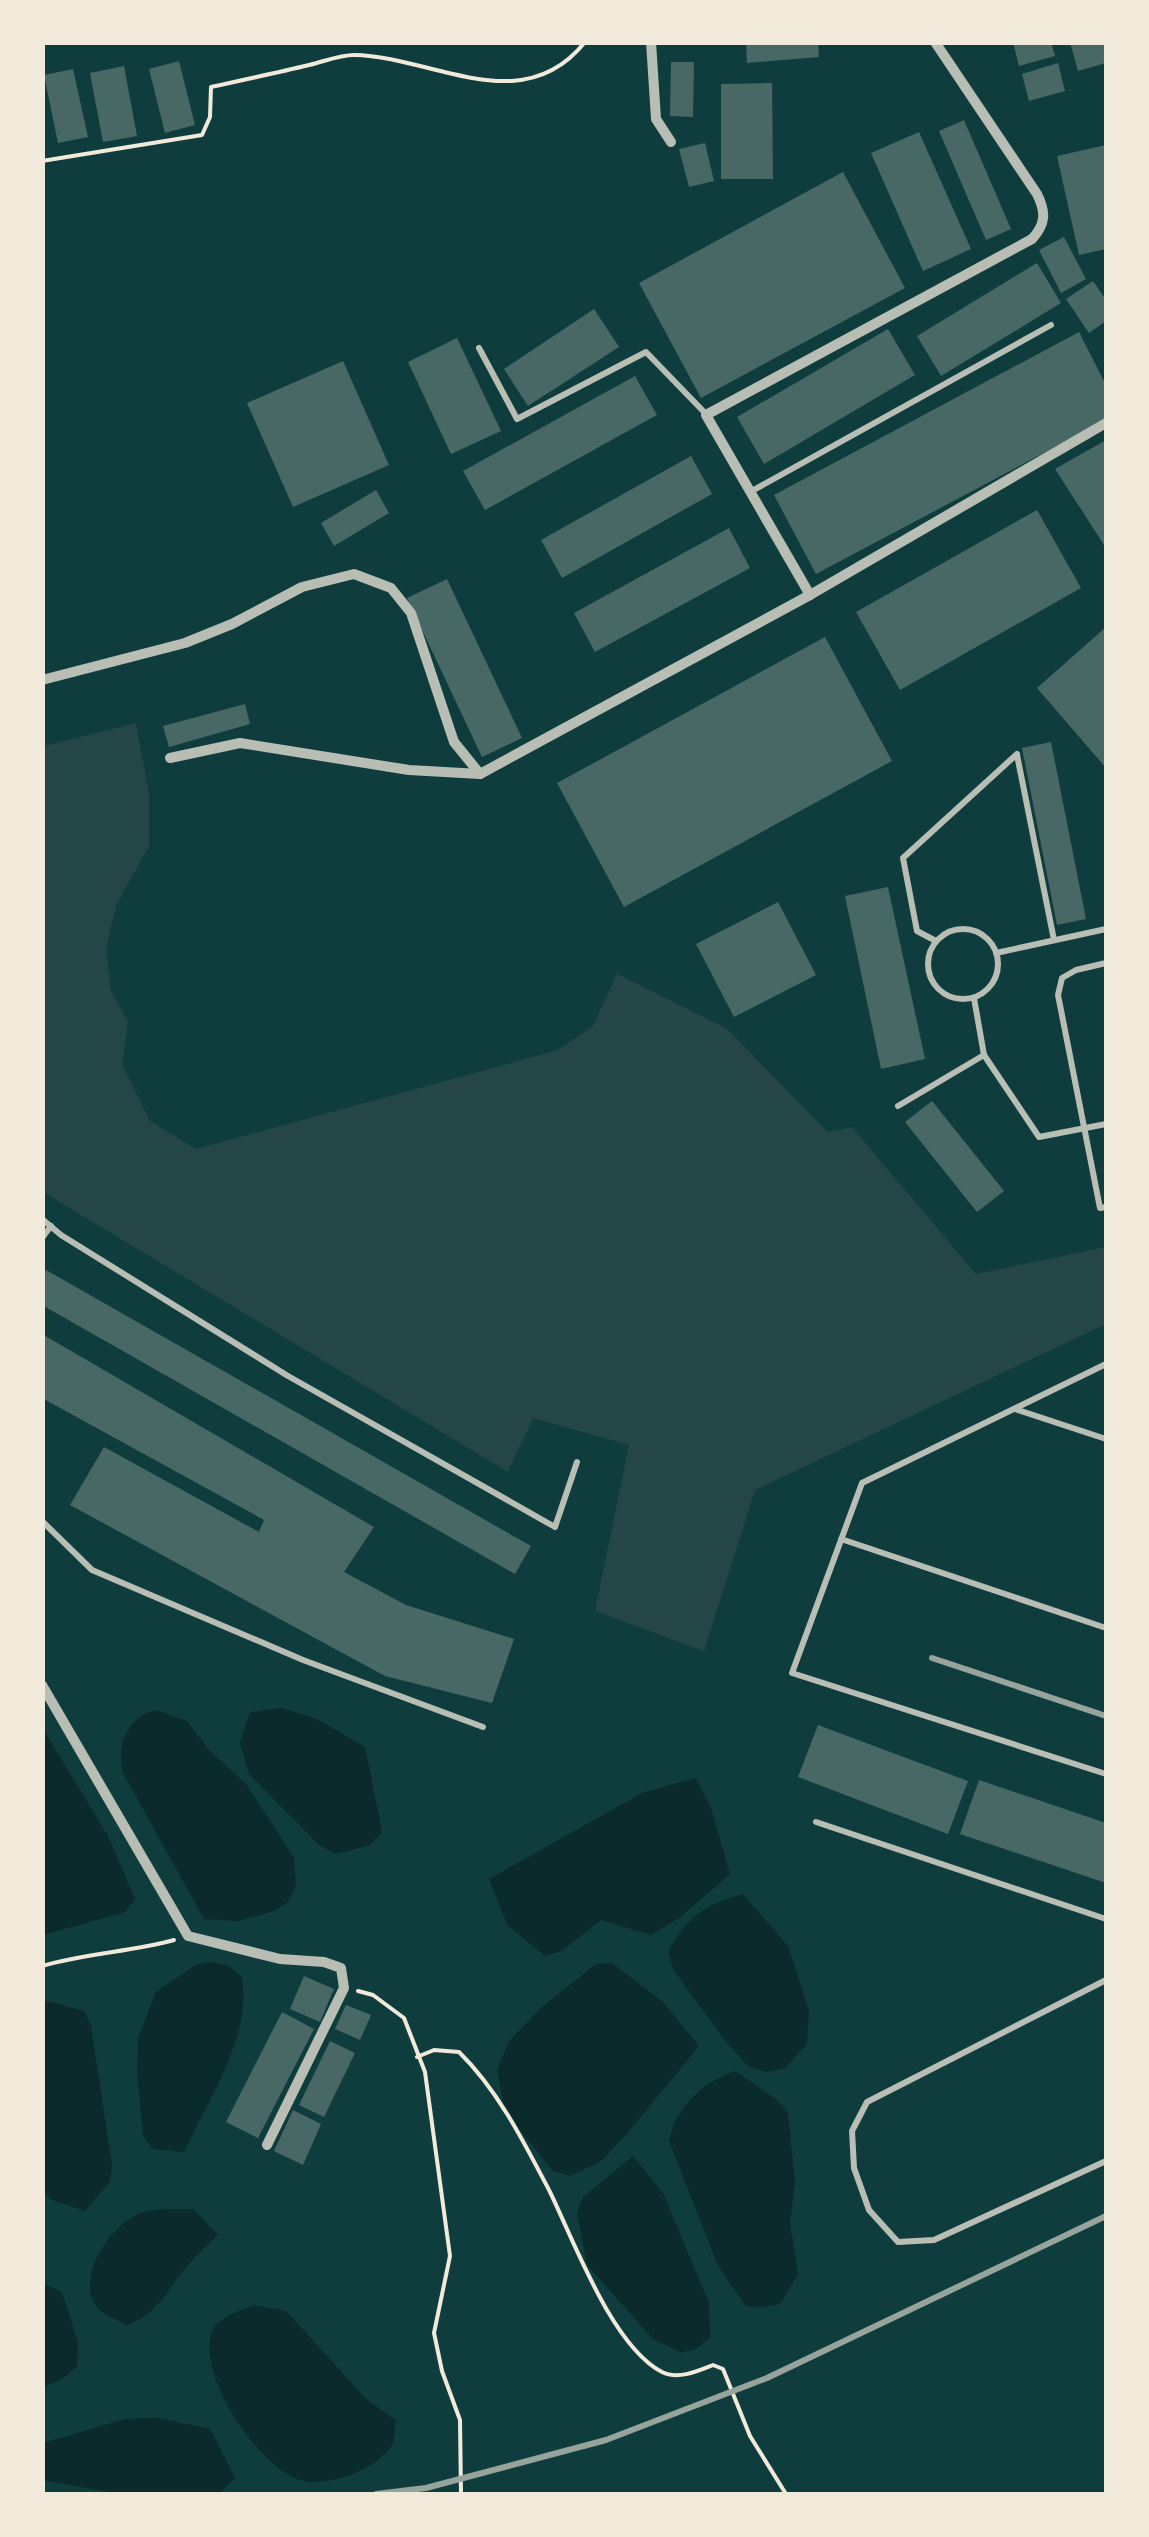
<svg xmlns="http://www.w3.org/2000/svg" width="1149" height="2537" font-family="'Times New Roman',serif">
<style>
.green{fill:#244646}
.water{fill:#0a2a2b}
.building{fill:#486865}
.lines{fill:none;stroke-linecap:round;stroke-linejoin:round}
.path{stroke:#f1e9da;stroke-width:4}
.service{stroke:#b8beb3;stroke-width:6}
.minor{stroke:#b8beb3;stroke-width:10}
.rail{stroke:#97a49c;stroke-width:6}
</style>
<rect width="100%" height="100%" fill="#0f3d3e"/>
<polygon class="green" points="136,723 149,794 149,846 116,905 106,948 111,991 128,1022 122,1064 150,1121 196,1149 558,1050 593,1026 617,974 727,1029 828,1132 852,1127 976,1274 1106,1247 1106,1324 755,1490 704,1651 595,1611 629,1445 533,1418 508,1472 43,1192 43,746"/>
<g class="water">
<polygon points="282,1708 317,1719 365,1747 382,1832 370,1845 336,1854 319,1845 249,1774 240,1743 250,1712"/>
<path d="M156,1710L187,1721L208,1749L246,1784L294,1858L296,1886L288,1902L274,1911L238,1921L204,1919L123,1773C116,1744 127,1718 156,1710Z"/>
<polygon points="42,1727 108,1836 135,1899 125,1912 43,1935"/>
<polygon points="696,1778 711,1808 730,1874 679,1918 651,1935 601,1920 562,1951 545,1956 507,1925 489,1879 644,1792"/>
<path d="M743,1894L788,1946L809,2011L807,2044L784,2069L766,2072L748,2066L726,2042L673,1969L668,1952C686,1918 705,1904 743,1894Z"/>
<path d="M213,1962L229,1966L242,1977C252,2037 208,2100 184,2152L152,2149L143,2135L137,2072L138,2038L156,1992L197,1964Z"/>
<polygon points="612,1963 663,2002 699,2046 626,2135 601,2161 570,2176 553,2171 522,2133 503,2102 497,2070 509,2041 543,2006 596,1964"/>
<polygon points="51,2002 84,2011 91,2026 112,2165 110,2182 85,2211 52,2200 43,2191 42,2003"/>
<path d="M735,2071L777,2100L788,2113L795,2183L790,2223L798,2274L780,2304L763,2307L746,2306L718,2266L669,2141C676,2107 703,2082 735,2071Z"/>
<polygon points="633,2156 663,2193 709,2303 710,2338 697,2348 682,2353 653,2339 587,2265 577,2212 583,2197"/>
<path d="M193,2209L218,2235C209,2244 198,2253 189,2264C167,2288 159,2315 126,2325C118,2320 104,2315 98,2308C72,2279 114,2219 144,2212C159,2208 178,2210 193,2209Z"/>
<polygon points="47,2285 62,2292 78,2342 77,2366 65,2377 43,2388 42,2286"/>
<path d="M254,2305L286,2311L366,2399L396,2420C395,2426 395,2437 393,2443C380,2469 324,2490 297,2479C257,2463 199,2379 211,2334C216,2317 240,2311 254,2305Z"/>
<polygon points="158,2418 210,2429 235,2478 221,2492 119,2494 43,2480 43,2443 125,2419"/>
</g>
<g class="building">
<polygon points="746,42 818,42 819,57 747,63"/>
<polygon points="1013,42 1051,42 1055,56 1019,66"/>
<polygon points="1070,42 1106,42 1106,63 1078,71"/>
<polygon points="179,61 195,125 165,133 149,69"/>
<polygon points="671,62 694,62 693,117 670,116"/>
<polygon points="1058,63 1065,91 1029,101 1022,74"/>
<polygon points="124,66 137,136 103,142 90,73"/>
<polygon points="73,69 88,137 58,143 44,75"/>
<polygon points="772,83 773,179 721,179 721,84"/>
<polygon points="964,120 1011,229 986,240 939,131"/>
<polygon points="919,132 971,249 923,271 871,153"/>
<polygon points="705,143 714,181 689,187 679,149"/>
<polygon points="1106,145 1106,249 1079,255 1057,156"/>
<polygon points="843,172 905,288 701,398 639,283"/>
<polygon points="1064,237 1086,279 1061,293 1039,250"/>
<polygon points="1037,263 1061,303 941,376 917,336"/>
<polygon points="1093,281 1106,300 1106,321 1089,333 1066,299"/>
<polygon points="594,309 619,347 528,406 504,369"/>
<polygon points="888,329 915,375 764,464 737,417"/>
<polygon points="1079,332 1106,385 1106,420 816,574 774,495"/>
<polygon points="457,338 501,431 451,454 408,362"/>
<polygon points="343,361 389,465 293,507 247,403"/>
<polygon points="635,376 657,415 485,510 463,471"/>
<polygon points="1106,440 1106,548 1055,469"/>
<polygon points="691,456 712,494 562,578 541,540"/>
<polygon points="376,490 389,513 334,546 321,523"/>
<polygon points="1037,510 1081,588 900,690 856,612"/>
<polygon points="729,528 750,568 595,652 574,613"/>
<polygon points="447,579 522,738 482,757 407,598"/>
<polygon points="1106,627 1106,768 1037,688"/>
<polygon points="825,637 892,761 624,907 557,783"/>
<polygon points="245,704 250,724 169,747 163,726"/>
<polygon points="1051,742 1086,919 1057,925 1022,748"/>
<polygon points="888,887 925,1059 881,1069 845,896"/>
<polygon points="778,902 816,975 734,1017 696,944"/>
<polygon points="932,1101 1004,1191 977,1212 905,1122"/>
<polygon points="46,1270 531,1546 515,1574 42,1305 42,1276"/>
<polygon points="42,1334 374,1527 344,1572 406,1605 514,1639 492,1703 385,1676 70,1505 104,1447 259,1532 264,1520 42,1398"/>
<polygon points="818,1725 968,1781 948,1834 798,1777"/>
<polygon points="979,1780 1106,1823 1106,1883 960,1834"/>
<polygon points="304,1976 334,1989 320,2022 290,2009"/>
<polygon points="346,2005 371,2015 360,2040 335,2029"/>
<polygon points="282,2012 314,2029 258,2138 226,2122"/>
<polygon points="330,2041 355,2053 324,2117 299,2105"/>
<polygon points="293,2110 321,2124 303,2165 274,2151"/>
</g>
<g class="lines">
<g class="path">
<path d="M42,161L202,135L210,117L211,87C243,80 276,73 309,65C323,62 339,55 354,55C432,56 522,121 585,42"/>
<path d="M42,1966C86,1953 130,1952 174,1940"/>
<polyline points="358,1991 373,1995 404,2018 425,2072 450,2256 434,2333 442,2371 460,2420 461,2494"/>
<path d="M417,2057L434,2050L459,2052C498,2090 525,2144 550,2192C574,2241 612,2346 662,2372C678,2380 698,2371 713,2365L723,2369L750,2436L786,2494"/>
</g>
<g class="service">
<polyline points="479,348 517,419 646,352 706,414"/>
<polyline points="750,492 1051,325"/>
<polyline points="1017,755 1054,940"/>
<circle cx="963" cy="964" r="35"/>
<polyline points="936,941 917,931 903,858 1017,754"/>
<polyline points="996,953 1106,929"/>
<polyline points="1106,963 1076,970 1062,978 1058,995 1100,1208 1106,1207"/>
<polyline points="974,998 984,1055 1039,1137 1106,1124"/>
<polyline points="898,1106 984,1055"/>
<polyline points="42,1219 61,1235 288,1376 555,1527 577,1462"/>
<polyline points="42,1238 51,1226"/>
<polyline points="1106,1364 862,1483 792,1673 1106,1774"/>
<polyline points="1015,1409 1106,1439"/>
<polyline points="42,1521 92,1570 303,1660 483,1727"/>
<polyline points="841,1539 1106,1628"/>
<polyline points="816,1822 1106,1919"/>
<polyline points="1106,1980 867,2102 852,2131 854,2168 869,2210 898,2242 934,2240 1106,2161"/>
</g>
<g class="minor">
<polyline points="651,42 656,119 671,142"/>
<path d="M935,42L1037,194C1046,212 1046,224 1032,239L706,415L810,595L1106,423"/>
<polyline points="42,680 185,643 232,624 302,587 354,574 391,588 411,613 454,742 480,774"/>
<polyline points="170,758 240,743 409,770 480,774 810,595"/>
<polyline points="42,1685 188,1936 280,1959 324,1962 341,1968 344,1988 267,2145"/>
</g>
<g class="rail">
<polyline points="932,1658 1106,1716"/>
<polyline points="376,2494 426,2488 606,2440 767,2378 1106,2216"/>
</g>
</g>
<rect width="1149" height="2537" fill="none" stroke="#f1e9da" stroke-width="90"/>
</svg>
